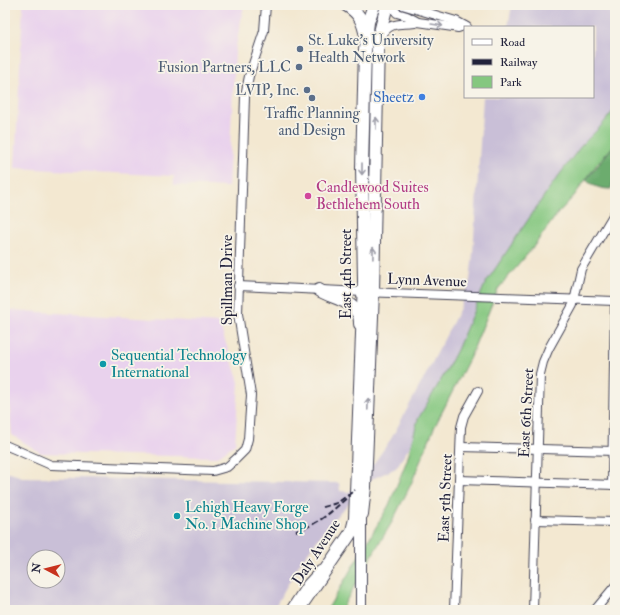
<svg xmlns="http://www.w3.org/2000/svg" width="620" height="615" font-family="'IM FELL Double Pica',serif">
<style>
.built{fill:#e9d2ed}
.industrial{fill:#c9bfd7;fill-rule:evenodd}
.green{fill:#85c780;stroke:#54745e}
.forest{fill:#6cac6e;stroke:#476754}
.lines{fill:none;stroke-linecap:round;stroke-linejoin:round}
.minor-casing{stroke:#414052;stroke-width:10}
.major-casing{stroke:#414052;stroke-width:12}
.highway-casing{stroke:#414052;stroke-width:14}
.minor{stroke:#fff;stroke-width:8}
.major{stroke:#fff;stroke-width:10}
.highway{stroke:#fff;stroke-width:12}
.rail{stroke:#22223b;stroke-width:2;stroke-dasharray:6 3;stroke-linecap:butt}
.oneway{stroke:#9c9ca7}
.service-dot{fill:#5c6f8a;stroke:#f7f3e8;stroke-width:1.5}
.shop-dot{fill:#3f7fe0;stroke:#f7f3e8;stroke-width:1.5}
.hotel-dot{fill:#d1479c;stroke:#f7f3e8;stroke-width:1.5}
.culture-dot{fill:#0f9aa8;stroke:#f7f3e8;stroke-width:1.5}
.labels{text-anchor:middle;stroke-width:3.5;stroke-linejoin:round;paint-order:stroke}
.service-label{font-size:15px;fill:#4e5e75;stroke:#f7f3e8;text-anchor:end}
.shop-label{font-size:15px;fill:#366cbe;stroke:#f7f3e8;text-anchor:end}
.hotel-label{font-size:15px;fill:#b23c85;stroke:#f7f3e8;text-anchor:start}
.street-label{font-size:15px;fill:#22223b;stroke:#f7f3e8}
.culture-label{font-size:15px;fill:#0d838f;stroke:#f7f3e8;text-anchor:start}
</style>
<rect width="100%" height="100%" fill="#f7f3e8"/>
<filter id="ink" filterUnits="userSpaceOnUse"><feTurbulence type="fractalNoise" baseFrequency=".025" numOctaves="2"/><feDisplacementMap in="SourceGraphic" scale="8" xChannelSelector="R" yChannelSelector="G"/><feConvolveMatrix kernelMatrix="1 2 1 2 8 2 1 2 1" color-interpolation-filters="sRGB"/></filter>
<filter id="wash" filterUnits="userSpaceOnUse"><feTurbulence type="fractalNoise" baseFrequency=".012" numOctaves="4" result="noise"/><feDisplacementMap in="SourceGraphic" scale="16" xChannelSelector="R" yChannelSelector="G"/><feGaussianBlur stdDeviation="0.9" result="paint"/><feColorMatrix in="noise" values="0 0 0 0 0 0 0 0 0 0 0 0 0 0 0 0 0 1.4 0 .05"/><feComposite in="paint" operator="in"/></filter>
<g filter="url(#wash)">
<rect width="100%" height="100%" fill="#f3e8d1"/>
<g class="built">
<polygon points="23,5 244,5 235,51 228,187 174,185 174,176 15,168"/>
<polygon points="8,310 219,323 239,382 235,444 217,457 41,453 12,435 5,361"/>
</g>
<path class="industrial" d="M512,5H615V109L600,127L581,146L548,190L485,284L457,350L445,373L418,419L412,443L396,468L372,479L331,522L300,563L273,610H5V471L22,477L339,483L340,491L349,492L372,466L391,439L431,365L459,310L470,280L473,253L483,97H593V27H508ZM34,557H58V581H34Z"/>
<polygon class="green" points="615,109 615,144 597,164 574,196 558,213 531,250 498,289 471,355 434,428 411,484 392,522 371,557 341,610 327,610 389,505 407,460 418,419 445,373 457,350 485,284 548,190 581,146 600,127"/>
<path class="forest" d="M615,144V175L611,189C601,189 594,187 586,180Z"/>
</g>
<g filter="url(#ink)">
<g class="lines">
<defs>
<g id="minor">
<polyline points="390,5 397,13 407,16 418,22 453,27 458,28 464,26"/>
<polyline points="402,5 456,21 467,27"/>
<path d="M381,36C391,21 399,25 415,23L418,22"/>
<polyline points="238,286 363,292 615,301"/>
<polyline points="5,445 51,465 213,471 227,467 236,459 245,450 248,439 251,395 238,314 245,96 249,76 264,31 266,5"/>
<polyline points="461,447 615,451"/>
<polyline points="459,480 615,485"/>
<polyline points="612,485 615,301"/>
<polyline points="535,520 615,522"/>
<polyline points="290,610 307,584 320,570"/>
<polyline points="454,610 461,427 464,416 478,391"/>
<polyline points="533,610 540,374 543,362 549,348 573,305 581,269 615,212"/>
<polyline points="595,610 615,586"/>
</g>
<polyline id="major" points="355,510 361,518 361,610"/>
<g id="highway">
<path d="M346,5C357,12 362,18 365,32"/>
<path d="M319,290C331,298 352,300 358,314C360,317 360,321 360,324"/>
<polyline points="362,514 365,487 373,292 378,40 387,5"/>
<polyline points="298,610 348,537 352,531 355,519 364,281 362,167 365,50 368,22 374,5"/>
</g>
</defs>
<use href="#minor" class="minor-casing"/>
<use href="#major" class="major-casing"/>
<use href="#highway" class="highway-casing"/>
<use href="#minor" class="minor"/>
<use href="#major" class="major"/>
<use href="#highway" class="highway"/>
<g class="rail">
<polyline points="323,507 337,503 355,490"/>
<path d="M296,531C318,525 332,511 349,496"/>
</g>
</g>
<defs><path id="oneway-shaft" d="M-6 0H5M1.5-3L5.5 0L1.5 3" fill="none" stroke-width="1.6" stroke-linecap="round" stroke-linejoin="round"/></defs>
<g class="oneway">
<use href="#oneway-shaft" transform="translate(437 25) rotate(9)"/>
<use href="#oneway-shaft" transform="translate(376 123) rotate(-89)"/>
<use href="#oneway-shaft" transform="translate(362 169) rotate(90)"/>
<use href="#oneway-shaft" transform="translate(373 253) rotate(-89)"/>
<use href="#oneway-shaft" transform="translate(368 404) rotate(-88)"/>
</g>
</g>
<g class="service-dot">
<circle cx="300" cy="49" r="4"/>
<circle cx="299" cy="67" r="4"/>
<circle cx="307" cy="90" r="4"/>
<circle cx="312" cy="98" r="4"/>
</g>
<circle class="shop-dot" cx="422" cy="97" r="4"/>
<circle class="hotel-dot" cx="308" cy="196" r="4"/>
<g class="culture-dot">
<circle cx="103" cy="364" r="4"/>
<circle cx="177" cy="516" r="4"/>
</g>
<g class="labels">
<g class="service-label">
<text x="308" y="45" text-anchor="start">St. Luke's University<tspan x="308" dy="17">Health Network</tspan></text>
<text x="291" y="72">Fusion Partners, LLC</text>
<text x="299" y="95">LVIP, Inc.</text>
<text x="312" y="118" text-anchor="middle">Traffic Planning<tspan x="312" dy="17">and Design</tspan></text>
</g>
<g class="shop-label">
<text x="414" y="102">Sheetz</text>
</g>
<g class="hotel-label">
<text x="316" y="192">Candlewood Suites<tspan x="316" dy="17">Bethlehem South</tspan></text>
</g>
<g class="street-label">
<text transform="translate(346 274) rotate(-90)" y="5">East 4th Street</text>
<text transform="translate(227 280) rotate(-90)" y="5">Spillman Drive</text>
<text transform="translate(427 280) rotate(2)" y="5">Lynn Avenue</text>
<text transform="translate(526 413) rotate(-87)" y="5">East 6th Street</text>
<text transform="translate(445 498) rotate(-88)" y="5">East 5th Street</text>
<text transform="translate(316 552) rotate(-57)" y="5">Daly Avenue</text>
</g>
<g class="culture-label">
<text x="111" y="360">Sequential Technology<tspan x="111" dy="17">International</tspan></text>
<text x="185" y="512">Lehigh Heavy Forge<tspan x="185" dy="17">No. 1 Machine Shop</tspan></text>
</g>
</g>
<rect width="620" height="615" fill="none" stroke="#f7f3e8" stroke-width="20"/>
<rect x="464" y="26" width="130" height="72" fill="#f7f3e8" stroke="#a29fa3"/>
<rect x="472" y="39" width="20" height="6" fill="#ffffff" stroke="#a29fa3"/>
<text x="500" y="46" font-size="12" fill="#22223b">Road</text>
<rect x="472" y="59" width="20" height="6" fill="#22223b" stroke="#a29fa3"/>
<text x="500" y="66" font-size="12" fill="#22223b">Railway</text>
<rect x="472" y="76" width="20" height="12" fill="#85c780" stroke="#a29fa3"/>
<text x="500" y="86" font-size="12" fill="#22223b">Park</text>
<g transform="translate(46 569) rotate(277)"><circle r="19" fill="#f7f3e8" stroke="#a29fa3"/>
<path d="M0-3L7 15L0 10L-7 15Z" fill="#c8321e"/>
<text y="-6" font-size="11" font-weight="bold" text-anchor="middle" fill="#22223b">N</text>
</g>
</svg>
